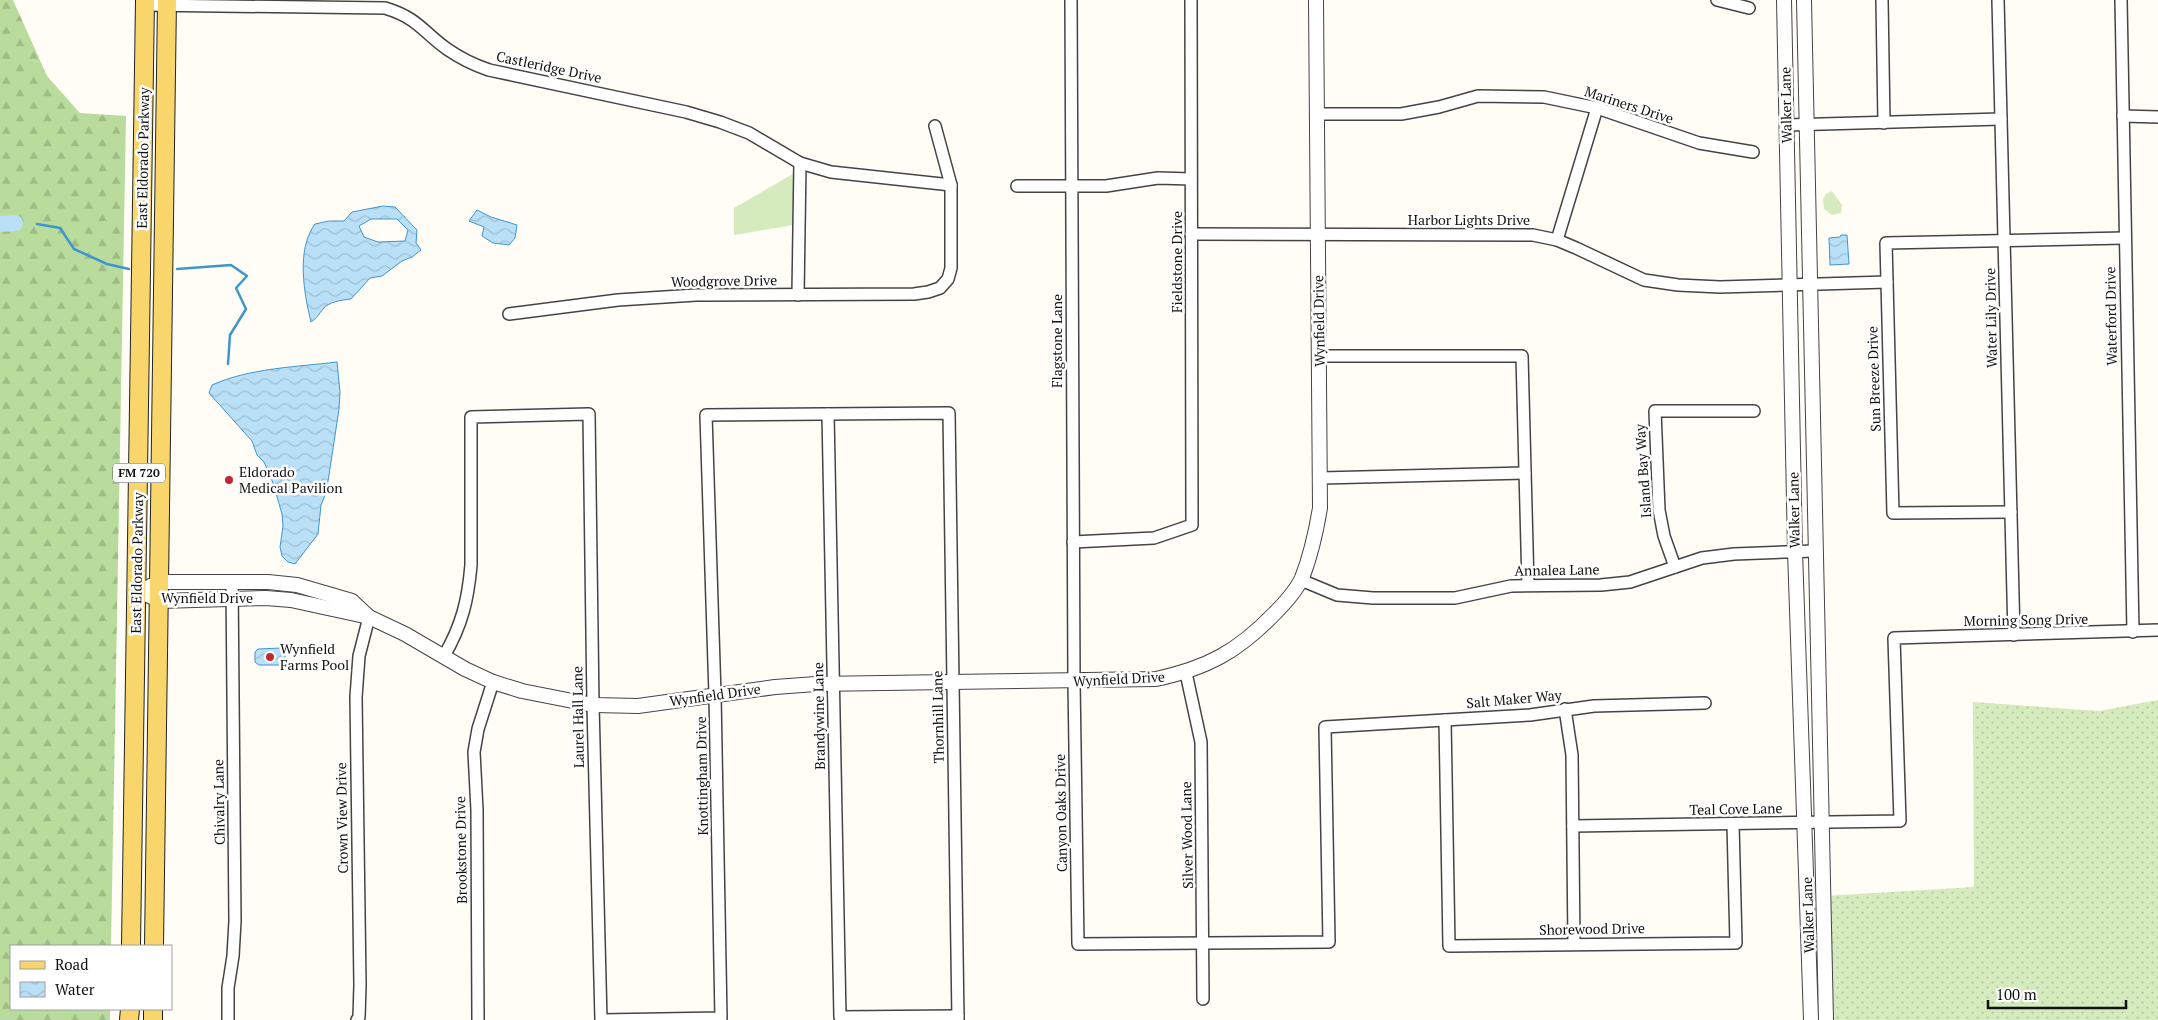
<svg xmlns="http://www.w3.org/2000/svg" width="2158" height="1020" font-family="'PT Serif',serif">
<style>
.grass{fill:url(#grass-dots)}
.forest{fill:url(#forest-firs)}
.park{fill:#d5ebbd}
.water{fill:url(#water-waves);stroke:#3f96cf;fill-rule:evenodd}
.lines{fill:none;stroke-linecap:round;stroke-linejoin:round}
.stream{stroke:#3f96cf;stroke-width:2.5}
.river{stroke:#b9e0f7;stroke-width:16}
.minor-casing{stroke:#444;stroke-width:14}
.tertiary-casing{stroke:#444;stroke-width:16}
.primary-casing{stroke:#222;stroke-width:20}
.minor{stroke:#fff;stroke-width:11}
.tertiary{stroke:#fff;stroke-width:14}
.primary{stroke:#f9d66b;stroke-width:18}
.poi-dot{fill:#c4262e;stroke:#fff;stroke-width:2}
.labels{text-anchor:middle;stroke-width:5;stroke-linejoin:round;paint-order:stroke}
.shield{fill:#fff;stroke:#585858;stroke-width:1}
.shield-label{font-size:12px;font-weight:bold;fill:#111}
.street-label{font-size:14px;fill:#111;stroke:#fff}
.poi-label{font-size:14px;fill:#111;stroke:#fff;text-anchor:start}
</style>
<defs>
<pattern id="grass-dots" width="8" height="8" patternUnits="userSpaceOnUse" patternTransform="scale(1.25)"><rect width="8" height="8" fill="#d5ebbd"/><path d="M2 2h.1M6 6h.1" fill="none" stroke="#b6c8a1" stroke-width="1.8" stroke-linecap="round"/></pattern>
<pattern id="forest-firs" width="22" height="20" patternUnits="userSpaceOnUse" patternTransform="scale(1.25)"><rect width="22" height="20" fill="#b9dc9c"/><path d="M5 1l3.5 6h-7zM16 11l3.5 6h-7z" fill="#9ebc85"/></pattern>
<pattern id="water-waves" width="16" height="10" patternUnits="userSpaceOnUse" patternTransform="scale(1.25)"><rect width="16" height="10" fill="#b9e0f7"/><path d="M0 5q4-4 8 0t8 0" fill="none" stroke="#9ebfd3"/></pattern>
</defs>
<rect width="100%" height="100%" fill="#fffdf5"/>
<polygon class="grass" points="2158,700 2158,1020 1828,1020 1824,896 1974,887 1973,702 2099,711"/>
<polygon class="forest" points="0,0 13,0 47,76 80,113 126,116 111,946 11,946 11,1009 110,1009 110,1020 0,1020"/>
<g class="park">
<polygon points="793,174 793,225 734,235 734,208"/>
<polygon points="1832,191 1842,205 1841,213 1832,215 1824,209 1823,199 1826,194"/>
</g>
<g class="water">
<path d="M383,206L395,207L417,230L416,243L421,250L412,257L402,261L382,276L370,278L351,299C342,300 328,302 323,309C319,314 317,318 311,322C304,293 296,250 315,224L329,221H344L352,212ZM371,219H397L408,230L405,241L378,242L364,237L359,226Z"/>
<polygon points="477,210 491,217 517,225 515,238 509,245 493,243 482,236 484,227 469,221"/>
<polygon points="1841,235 1847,235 1849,264 1830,265 1829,238 1840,237"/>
<path d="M337,362L340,392L339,409L329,475L326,493L321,505L318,534L295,564L288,562L282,556L280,547L283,526L282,514L273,483L264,462L257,455L252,441L209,393L212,385C250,368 296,367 337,362Z"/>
<polygon points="281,648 285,652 285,662 281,665 259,665 255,662 255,652 258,649"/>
</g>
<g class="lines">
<g class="stream">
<polyline points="37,224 60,228 74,249 107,264 129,269"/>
<polyline points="177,269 231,265 247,276 236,288 246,309 230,335 228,364"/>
</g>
<polyline class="river" points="0,224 15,223"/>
<defs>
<g id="minor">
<polyline points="1071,0 1074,682 1078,944 1329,942 1325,727 1530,715 1594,706 1705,703"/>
<polyline points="1717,0 1749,8"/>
<polyline points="1882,0 1884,123"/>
<polyline points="1998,0 2014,635"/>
<polyline points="2121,0 2133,632"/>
<path d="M145,5L385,8C418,18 422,31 447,49C460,58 474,65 489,70L686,112L720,122L749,133L800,163L831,172L951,185"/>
<polyline points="1317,114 1401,114 1439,107 1478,96 1544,97 1597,108 1699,143 1753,152"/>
<polyline points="2123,116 2158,117"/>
<polyline points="1787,125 2001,119"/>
<polyline points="1017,186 1106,186 1158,178 1191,179"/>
<polyline points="1191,234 1533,235 1557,240 1576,248 1644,280 1678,285 1720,287 1887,282"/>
<polyline points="1557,240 1597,108"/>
<polyline points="798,295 800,163"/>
<polyline points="509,314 618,300 696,295 914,294 928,292 940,288 948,279 951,268 951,185 935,126"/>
<polyline points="1320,356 1522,356 1528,585"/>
<polyline points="828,414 840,1017 958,1016"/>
<polyline points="1321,478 1525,473"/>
<polyline points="2011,512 1893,513 1886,243 2124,238"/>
<polyline points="1073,542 1154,538 1192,525 1191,0"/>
<polyline points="1675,567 1664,536 1659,510 1655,411 1754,411"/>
<polyline points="1301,580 1337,595 1373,598 1455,598 1511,586 1601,585 1630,582 1702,558 1734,554 1814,551"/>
<path d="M444,656C462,625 468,600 471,565V417L589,414L593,705L601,1020"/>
<polyline points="1186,673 1201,742 1203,999"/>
<polyline points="1565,709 1572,755 1574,944"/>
<polyline points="1445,720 1449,946 1736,943 1733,824"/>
<polyline points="1573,826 1900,821 1894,638 2158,630"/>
<polyline points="228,1020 228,988 233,956 235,921 232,582"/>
<polyline points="357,1020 359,1017 360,985 356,697 359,656 369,617"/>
<polyline points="478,1020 477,810 474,752 478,729 493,682"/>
<polyline points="602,1020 721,1018 715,695 706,415 949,413 958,1020"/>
</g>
<g id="tertiary">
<polyline points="1784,0 1795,551 1811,1020"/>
<polyline points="1804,0 1826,1020"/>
<polyline points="150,586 161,582 268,582 297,585 352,601 369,617"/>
<path d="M137,590L160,601L266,598L291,600L369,617L405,634L465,669L493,682L522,691L593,705L638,706L775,687L816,684L1156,679C1207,668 1237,652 1274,614C1284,604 1296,591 1302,578C1311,555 1316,532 1320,508L1316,0"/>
</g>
<g id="primary">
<polyline points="131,946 145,0"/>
<polyline points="154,946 167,0"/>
<polyline points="129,1020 130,1009"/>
<polyline points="153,1020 153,1009"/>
</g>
</defs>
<use href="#minor" class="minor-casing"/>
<use href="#tertiary" class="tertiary-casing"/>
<use href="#primary" class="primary-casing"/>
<use href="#minor" class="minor"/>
<use href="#tertiary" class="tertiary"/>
<use href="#primary" class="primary"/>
</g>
<g class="poi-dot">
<circle cx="229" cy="480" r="5"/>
<circle cx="270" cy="657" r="5"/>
</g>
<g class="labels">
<rect class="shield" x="113" y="463.5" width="52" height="19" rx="4"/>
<g class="shield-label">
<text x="139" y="477">FM 720</text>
</g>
<g class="street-label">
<text transform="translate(549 67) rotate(12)" y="5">Castleridge Drive</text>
<text transform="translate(1629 105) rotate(18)" y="5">Mariners Drive</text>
<text transform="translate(1786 105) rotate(-91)" y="5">Walker Lane</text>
<text transform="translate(143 158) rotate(-89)" y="5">East Eldorado Parkway</text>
<text x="1469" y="225">Harbor Lights Drive</text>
<text transform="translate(1177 262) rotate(-90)" y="5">Fieldstone Drive</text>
<text transform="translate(724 281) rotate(-1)" y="5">Woodgrove Drive</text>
<text transform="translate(2111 316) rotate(-91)" y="5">Waterford Drive</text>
<text transform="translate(1991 318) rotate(-91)" y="5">Water Lily Drive</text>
<text transform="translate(1319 321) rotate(-91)" y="5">Wynfield Drive</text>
<text transform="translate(1057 341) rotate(-90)" y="5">Flagstone Lane</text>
<text transform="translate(1874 379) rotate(-92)" y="5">Sun Breeze Drive</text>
<text transform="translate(1643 471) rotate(-94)" y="5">Island Bay Way</text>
<text transform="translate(1794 510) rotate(-91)" y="5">Walker Lane</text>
<text transform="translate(137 563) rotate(-89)" y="5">East Eldorado Parkway</text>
<text transform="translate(1557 570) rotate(-1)" y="5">Annalea Lane</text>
<text x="207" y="603">Wynfield Drive</text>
<text transform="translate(2026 620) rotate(-1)" y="5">Morning Song Drive</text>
<text transform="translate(1119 679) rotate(-3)" y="5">Wynfield Drive</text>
<text transform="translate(715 695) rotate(-8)" y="5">Wynfield Drive</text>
<text transform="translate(1514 699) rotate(-5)" y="5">Salt Maker Way</text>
<text transform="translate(819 716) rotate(-91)" y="5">Brandywine Lane</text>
<text transform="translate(578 717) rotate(-91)" y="5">Laurel Hall Lane</text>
<text transform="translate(938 717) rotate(-91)" y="5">Thornhill Lane</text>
<text transform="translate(702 776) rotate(-91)" y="5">Knottingham Drive</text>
<text transform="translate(219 802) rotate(-91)" y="5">Chivalry Lane</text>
<text transform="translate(1736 809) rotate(-1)" y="5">Teal Cove Lane</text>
<text transform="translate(1061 813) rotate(-91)" y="5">Canyon Oaks Drive</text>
<text transform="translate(342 818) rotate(-91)" y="5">Crown View Drive</text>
<text transform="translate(1187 835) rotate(-91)" y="5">Silver Wood Lane</text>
<text transform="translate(461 850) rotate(-91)" y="5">Brookstone Drive</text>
<text transform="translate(1808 915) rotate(-92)" y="5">Walker Lane</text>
<text transform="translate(1592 929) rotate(-1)" y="5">Shorewood Drive</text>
</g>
<g class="poi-label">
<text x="239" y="477">Eldorado<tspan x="239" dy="16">Medical Pavilion</tspan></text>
<text x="280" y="654">Wynfield<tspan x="280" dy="16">Farms Pool</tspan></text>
</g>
</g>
<rect x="10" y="945" width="162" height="65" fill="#ffffff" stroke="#a0a0a0"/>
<rect x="20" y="961" width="25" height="8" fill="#f9d66b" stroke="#a0a0a0"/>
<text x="55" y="970" font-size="15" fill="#111111">Road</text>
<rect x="20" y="982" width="25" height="15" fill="url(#water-waves)" stroke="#a0a0a0"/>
<text x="55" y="995" font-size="15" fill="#111111">Water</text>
<path d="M1988 1000v8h138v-8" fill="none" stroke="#111111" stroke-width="2.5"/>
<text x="1996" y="1000" font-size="15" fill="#111111" stroke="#ffffff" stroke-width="4" paint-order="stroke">100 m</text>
</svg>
